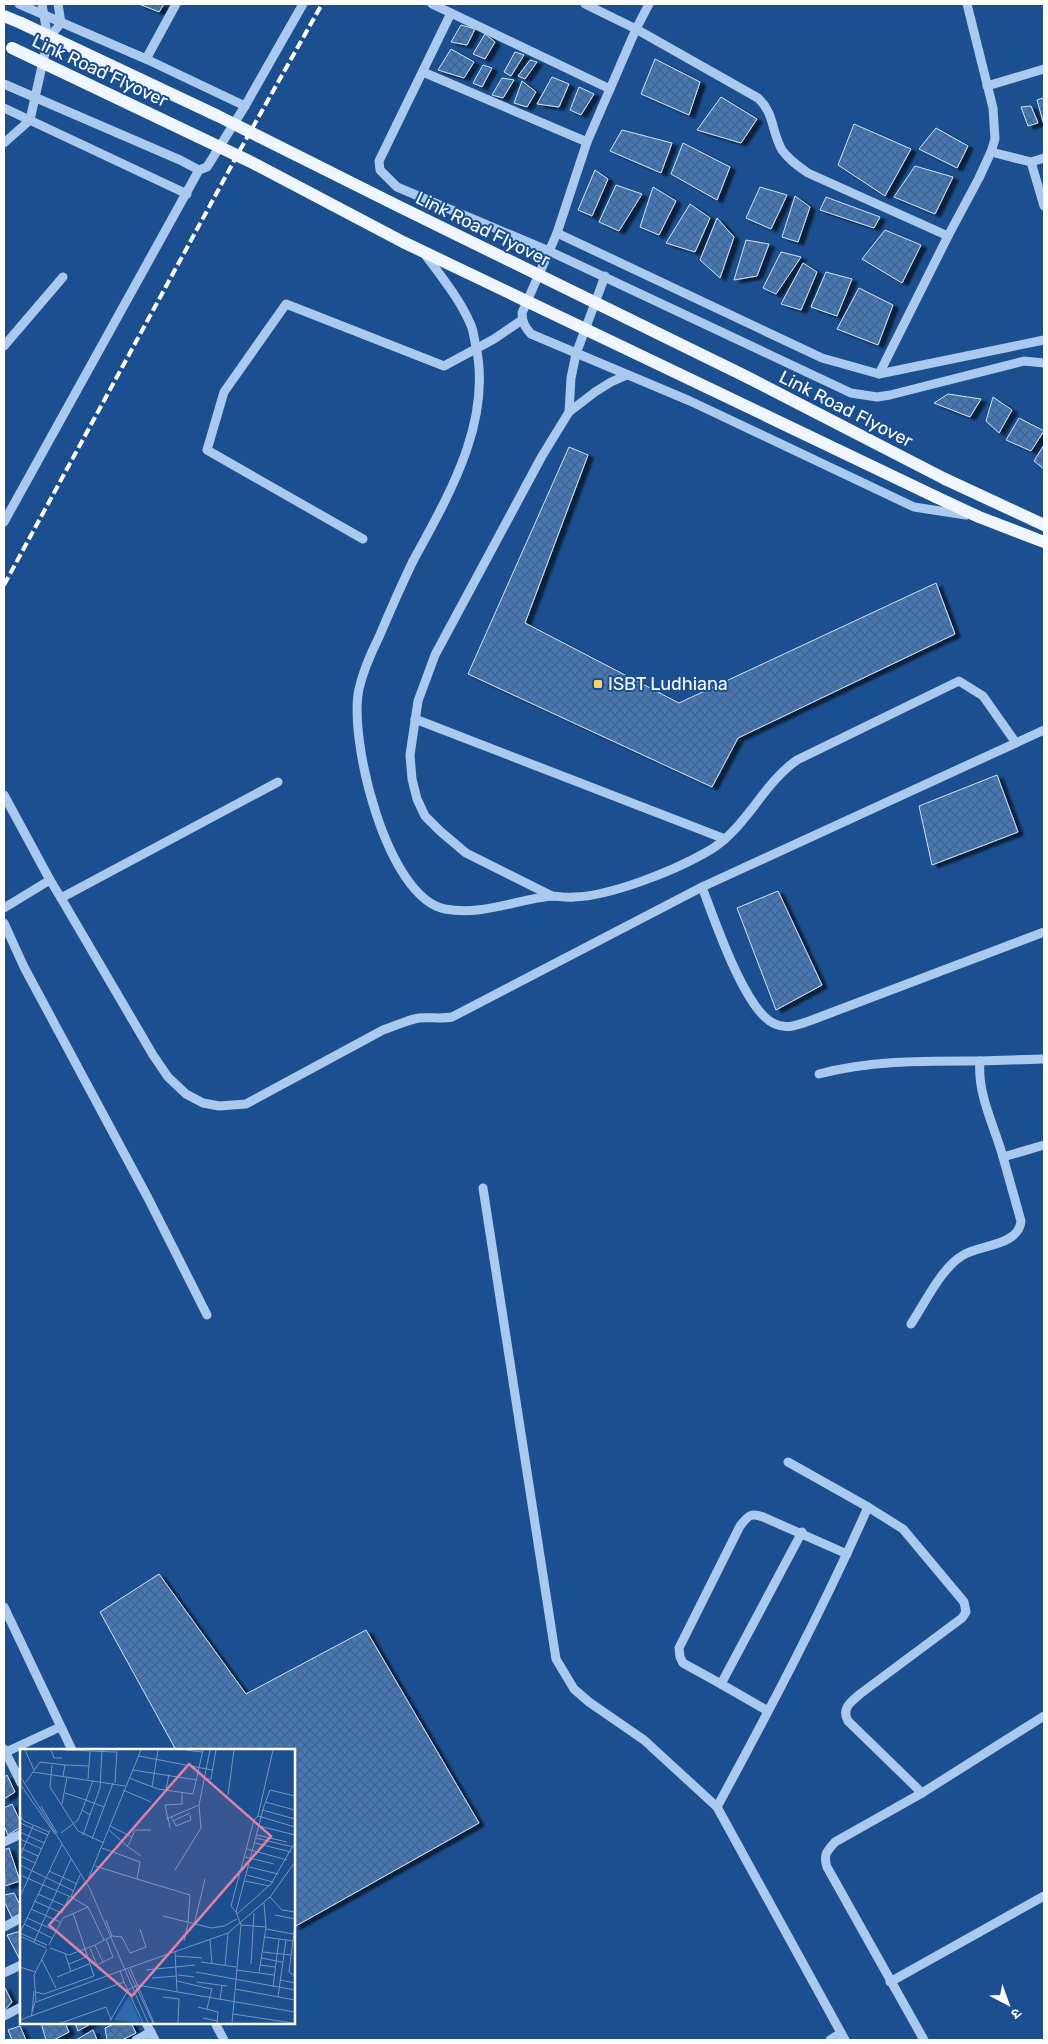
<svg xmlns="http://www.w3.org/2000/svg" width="1048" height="2044" font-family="Rubik,'Noto Sans Devanagari',sans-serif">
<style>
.building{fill:url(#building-cross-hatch);stroke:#cfe3fa;filter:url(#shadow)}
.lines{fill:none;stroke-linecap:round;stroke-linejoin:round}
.minor{stroke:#a9c9ee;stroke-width:9}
.major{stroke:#f0f6ff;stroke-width:12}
.rail{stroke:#fff;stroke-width:4;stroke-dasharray:9 4;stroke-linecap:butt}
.minor-bridge{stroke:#a9c9ee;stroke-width:9}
.major-bridge{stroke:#f0f6ff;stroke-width:12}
.poi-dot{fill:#ffd166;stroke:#1b4f8f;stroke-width:2}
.labels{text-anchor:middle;stroke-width:4;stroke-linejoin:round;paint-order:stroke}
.street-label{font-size:18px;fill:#fff;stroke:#1b4f8f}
.poi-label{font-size:18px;fill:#fff;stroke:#1b4f8f;text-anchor:start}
.inset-road{fill:none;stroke:#7695bc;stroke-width:1}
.view{fill:#dd80a5;fill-opacity:0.15;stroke:#dd80a5;stroke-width:2.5}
.inset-edge{fill:none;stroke:#fff;stroke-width:2.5}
</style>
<defs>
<pattern id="building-cross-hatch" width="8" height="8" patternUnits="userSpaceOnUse" patternTransform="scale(1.25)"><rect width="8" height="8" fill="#4478b7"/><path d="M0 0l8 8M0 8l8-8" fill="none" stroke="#486282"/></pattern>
<filter id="shadow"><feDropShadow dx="5.5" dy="3" stdDeviation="1" flood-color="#0009"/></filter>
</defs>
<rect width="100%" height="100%" fill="#1b4f8f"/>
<g class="building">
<polygon points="139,4 164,4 159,12"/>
<polygon points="461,25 475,29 467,45 451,42"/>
<polygon points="485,34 495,42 485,59 473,54"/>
<polygon points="451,49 474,62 464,78 438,70"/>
<polygon points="515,52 524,55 511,76 504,72"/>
<polygon points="655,59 700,82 689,115 641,94"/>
<polygon points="530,60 537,62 525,79 518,76"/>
<polygon points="483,65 492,68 482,87 473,83"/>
<polygon points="552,77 569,84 559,107 537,104"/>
<polygon points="502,78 514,80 503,98 492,95"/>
<polygon points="522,81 536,92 527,107 514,103"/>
<polygon points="579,87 594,94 581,115 570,110"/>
<polygon points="721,97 757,119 741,143 697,130"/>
<polygon points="1043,98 1044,98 1044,125 1037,100"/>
<polygon points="1031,106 1038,123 1028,126 1021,107"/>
<polygon points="854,124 911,149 885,196 838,165"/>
<polygon points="936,128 968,146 957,168 919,149"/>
<polygon points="622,130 672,143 661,173 610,151"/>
<polygon points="683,143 730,167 717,200 671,174"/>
<polygon points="915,166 953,177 935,214 894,197"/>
<polygon points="595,170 608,179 592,216 578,210"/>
<polygon points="616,185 642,194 619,231 599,222"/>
<polygon points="653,187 676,201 659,235 640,227"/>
<polygon points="760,187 787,195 771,229 746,218"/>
<polygon points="795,196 810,207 798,242 782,237"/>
<polygon points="826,197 880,217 874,228 820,210"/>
<polygon points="690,204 710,218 695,252 666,243"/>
<polygon points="717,218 734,237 720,278 700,260"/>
<polygon points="885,230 921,245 902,283 862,259"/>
<polygon points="746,240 769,244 757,276 734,280"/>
<polygon points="781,252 801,257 776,294 763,288"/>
<polygon points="803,263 817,272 801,310 781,304"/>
<polygon points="826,272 852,279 837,316 811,307"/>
<polygon points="859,288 893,305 878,345 837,329"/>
<polygon points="948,394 981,399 970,417 934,403"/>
<polygon points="993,397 1012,410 999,433 986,421"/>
<polygon points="1019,418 1044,431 1031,451 1006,440"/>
<polygon points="1044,445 1044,469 1034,461"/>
<polygon points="569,447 588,455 525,623 679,703 936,583 955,634 738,738 712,787 468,674"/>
<polygon points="997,775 1018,832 932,865 919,806"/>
<polygon points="778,891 822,985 776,1010 737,908"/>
<polygon points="159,1574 246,1694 366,1630 479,1823 294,1927 294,1750 176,1750 100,1612"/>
<polygon points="7,1775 15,1792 4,1799 4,1777"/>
<polygon points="12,1804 21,1823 21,1827 8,1835 4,1826 4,1808"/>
<polygon points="9,1848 20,1881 5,1886 4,1850"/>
<polygon points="14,1893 21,1907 21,1913 12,1918 4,1901 4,1895"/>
<polygon points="21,1931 21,1957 19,1958 7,1935"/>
<polygon points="4,1986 12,2002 4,2011"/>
<polygon points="41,2023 65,2023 69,2032 54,2040 46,2040"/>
<polygon points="75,2023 92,2023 78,2031"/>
<polygon points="116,2023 131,2023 136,2033 122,2040 107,2040 105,2028"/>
<polygon points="20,2026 26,2040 12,2040 8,2030"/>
<polygon points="93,2030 97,2040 76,2040"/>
</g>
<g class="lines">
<g class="minor">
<polyline points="19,4 146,59 176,4"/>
<polyline points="432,4 451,13 379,161 380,170 397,187 549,251 851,393 877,397 890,395 1024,361 1044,363"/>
<path d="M585,4L636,29L758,98C775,114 771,131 782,150C789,160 798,166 808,173L948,236"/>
<path d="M649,4L636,29L587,142L557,233L522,313C522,322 525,327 531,334L690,401L914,507L966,515"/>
<polyline points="451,13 610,89"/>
<polyline points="48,39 61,23 58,4"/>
<polyline points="146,59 245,106 303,4"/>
<polyline points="423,72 587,142"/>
<polyline points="4,84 180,160 199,170"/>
<polyline points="987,86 1044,69"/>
<polyline points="4,108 187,194"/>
<polyline points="4,143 30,120 48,39 42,4"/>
<polyline points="991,152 1031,162"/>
<polyline points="1044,158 1031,162 1044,206"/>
<polyline points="557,233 822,358 879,374 1044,340"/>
<polyline points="4,346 63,277"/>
<polyline points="879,374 948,236 979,178 991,152 995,139 993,108 967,4"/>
<polyline points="569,412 571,378 576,354 605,276"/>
<polyline points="4,522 199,170 207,167 245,106"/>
<polyline points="363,539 207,450 224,392 286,304 444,366 494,339 522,320"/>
<path d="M413,561C401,586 390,611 379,637C371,653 363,671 359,689C348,739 387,898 445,909C480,916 516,900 551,896C558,896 566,898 574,897C611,896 673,871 705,853C746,831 761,785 797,760L959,681L983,696L1016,743"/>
<polyline points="415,719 725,839"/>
<polyline points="4,795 50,880"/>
<polyline points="702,887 1044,730"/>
<polyline points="552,896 466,853 440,831 425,816 417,799 412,779 410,755 418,701 435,655 542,456 569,412 595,392 611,382 627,375"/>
<path d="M61,898L153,1055L168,1077L186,1094L203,1103L219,1106L246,1104L383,1030C395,1026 407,1020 419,1018C430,1017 441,1019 452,1017L702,887C714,918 745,1012 775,1024C788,1030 800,1024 812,1020L1044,932"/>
<polyline points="4,908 50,880 61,898 278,782"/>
<polyline points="4,923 24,967 148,1198 207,1315"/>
<path d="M1044,1059L980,1061C977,1094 994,1125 1003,1157L1044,1145"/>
<path d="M819,1074C872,1060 926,1061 980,1061"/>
<polyline points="483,1188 556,1659 574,1689 589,1702 644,1740 717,1807 845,2040"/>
<path d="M911,1324C925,1303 942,1266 965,1254C982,1245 1019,1245 1021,1221L1003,1157"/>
<path d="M788,1462L868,1507L903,1529L964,1602L966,1612L962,1618L860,1694C851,1702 841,1708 848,1721L922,1793"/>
<polyline points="4,1607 72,1750"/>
<path d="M721,1684L683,1663L680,1657L679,1648L740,1526C748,1516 751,1512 763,1517L847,1554"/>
<polyline points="768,1711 721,1684 802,1532"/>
<polyline points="4,1749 21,1783"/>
<polyline points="4,1753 60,1727"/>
<path d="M717,1807C770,1709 823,1609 868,1507"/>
<polyline points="4,1842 21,1834"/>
<polyline points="4,1927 21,1918"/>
<polyline points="4,1973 21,1965"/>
<polyline points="890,1982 1044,1896"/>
<polyline points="4,2016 21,2007"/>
<polyline points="146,2023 155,2040"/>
<polyline points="215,2023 224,2040"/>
<polyline points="136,2040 151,2032"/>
<polyline points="830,2040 841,2033"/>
<path d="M924,2040L827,1867C823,1855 827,1851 835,1842L922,1793L1044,1716"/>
</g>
<g class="major">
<polyline points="4,16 21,23"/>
<polyline points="945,479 1044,525"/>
<polyline points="936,497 979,517 1044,542"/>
</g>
<polyline class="rail" points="4,585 240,150 322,4"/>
<path class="minor-bridge" d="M413,561C449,495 494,419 475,342C474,336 473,329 470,323C459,298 440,275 424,253"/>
<g class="major-bridge">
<polyline points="21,23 218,116 396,205 747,377 945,479"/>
<polyline points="12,48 251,162 403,242 936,497"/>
</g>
</g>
<rect class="poi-dot" x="593" y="679" width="10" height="10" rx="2.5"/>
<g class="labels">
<g class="street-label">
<text transform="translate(100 71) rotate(25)" y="6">Link Road Flyover</text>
<text transform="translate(483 229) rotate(26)" y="6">Link Road Flyover</text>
<text transform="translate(846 409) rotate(27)" y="6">Link Road Flyover</text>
</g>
<g class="poi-label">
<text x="608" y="690">ISBT Ludhiana</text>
</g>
</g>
<g transform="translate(20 1749)">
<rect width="275" height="275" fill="#1b4f8f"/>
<path d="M109,247L121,274L94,271Z" fill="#2e69ad"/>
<path class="inset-road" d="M5,1L14,21M31,1L34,9H42M42,1L96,3M166,1L182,3M253,1L238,67L275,78M119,7L192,21M32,16L30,38L58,82L84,94M113,21L177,31M13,23L20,13L45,16M0,27L70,140L128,274M43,27L45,16L69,17M109,29L138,40L173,45L183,1M68,30L70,3M185,30H191L196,1M6,33L13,23L105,37M95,34L97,1M0,35L35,85M132,38L138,1M103,41L131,53M146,41L149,25M45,44L66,51L73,31M208,46L214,1M245,53L275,61M42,55L47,28M21,57L37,84M62,61L70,66L63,86M242,61L275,70M70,66L80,39L82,1M0,67L4,72L29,83M151,67L156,77L171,71L170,66M146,70L179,56M153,72L170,64M0,74L28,86M239,77L275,86M150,79L145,56L162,55V44M89,81L107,97L109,95L112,88L90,77M0,83L24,94M41,84L58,71L66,51L84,58M237,86L267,93M112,88L115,81H131M236,89L273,98M0,90L22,100M72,90L93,34M235,94L271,103M107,97L121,107M0,99L18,107M82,99L120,113L117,130L170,146L168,173M227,100L267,111M0,107L13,77M0,107L15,114M225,108L254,115M0,116L54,142M75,117L117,130M229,118L258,125M155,121L181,79L179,56L190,1M29,122L57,135M0,126L51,148M60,126L51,148L68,158L84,191M227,126L253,133M225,132L249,137M67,133L121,1M18,145L45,157M0,148L30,81M250,148L262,161L275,163M14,152L42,164L49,148M11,160L40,173M216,163L211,157L234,71L238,67M217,165L251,135L275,93M255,166L275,170M143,167L191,179L204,177L217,170M7,169L36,182M4,175L32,189M275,175L269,223L275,227M174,176L185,130M221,176L246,178M246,180L273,185M0,184L42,95M0,184L27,196M0,187L26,199M92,187L102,188L110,204L126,198L120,180M245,188L273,192M190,191L192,215M164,192L168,175M14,193L51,110M29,196L43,169L68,158M75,196L83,213M30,199L49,206L75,196L92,187L86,171M70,199L77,216M155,203L157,242M243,203L271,206M45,205L51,222M156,207L182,209M241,209L262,213M22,211L36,239M181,213L216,218M49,215L66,208M231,215L234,164M240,216L255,218M205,217L208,184M0,218L15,223M110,219L134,274M108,221L133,274M126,221L175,216M216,221L254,226M80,222L77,216L93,208L86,190M100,222L208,184L250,148L275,113M176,223L275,241M239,224L246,178L244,154M158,226L174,228M37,228L69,215M132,229L157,227M260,231L275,234M157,232L191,240M177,233L207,237M253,238L259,190M215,240L275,251M15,243L24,245L74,227L53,164M143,248L159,250L158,274M258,248L266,191M200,251L202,236M16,253L100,222L104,233M178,258L198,263L197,274M187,260L192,239M12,263L14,242M213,265L273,274M11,267L16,250L14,226L27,200M183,269L198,272M0,271L104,233L123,274M90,272L108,241L117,236L275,263M41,274L86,258L91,270M212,274L221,176L216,163L244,57L250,41L275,47"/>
<path class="view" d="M169,15L251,87L112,247L29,176Z"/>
<rect width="275" height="275" class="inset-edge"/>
</g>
<rect width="1048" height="2044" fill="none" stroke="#ffffff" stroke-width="10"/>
<g transform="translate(1008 2004) rotate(139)" stroke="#1b4f8f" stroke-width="4" paint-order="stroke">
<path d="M0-4L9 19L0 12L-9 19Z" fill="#ffffff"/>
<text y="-8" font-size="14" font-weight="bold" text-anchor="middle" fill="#ffffff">उ</text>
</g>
</svg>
